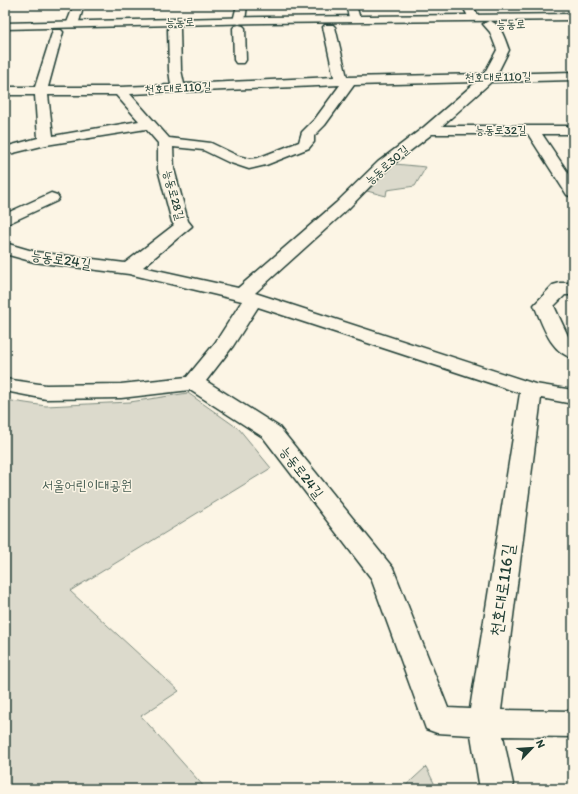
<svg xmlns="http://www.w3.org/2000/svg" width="578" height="794" font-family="Itim,'Poor Story',sans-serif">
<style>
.green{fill:#dcdacc;stroke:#7e8c80}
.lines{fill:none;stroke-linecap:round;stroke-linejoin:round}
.minor-casing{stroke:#1f3d34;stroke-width:3}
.major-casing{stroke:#1f3d34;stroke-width:3}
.minor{fill:#fcf5e5;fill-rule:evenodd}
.major{fill:#fcf5e5;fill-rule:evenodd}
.labels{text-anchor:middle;stroke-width:3;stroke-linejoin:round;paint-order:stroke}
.far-street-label{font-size:12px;fill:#1f3d34;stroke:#fcf5e5}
.street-label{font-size:14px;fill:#1f3d34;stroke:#fcf5e5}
.park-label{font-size:14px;fill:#455c52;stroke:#fcf5e5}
.near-street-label{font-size:17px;fill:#1f3d34;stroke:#fcf5e5}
</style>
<rect width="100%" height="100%" fill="#fcf5e5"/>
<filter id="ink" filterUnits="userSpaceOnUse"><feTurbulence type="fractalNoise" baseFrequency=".025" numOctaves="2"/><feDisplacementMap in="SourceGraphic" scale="8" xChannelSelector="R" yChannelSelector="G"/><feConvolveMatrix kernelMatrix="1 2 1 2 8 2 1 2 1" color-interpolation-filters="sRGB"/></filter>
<g filter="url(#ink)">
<g class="green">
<polygon points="395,164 426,167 415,186 387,190 386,196 367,191"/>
<polygon points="188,393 239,429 271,468 70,591 179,691 141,716 206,789 5,789 5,400 46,406 130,402"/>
<polygon points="426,767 437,789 402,789"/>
</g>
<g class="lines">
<defs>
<g id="minor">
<polygon points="74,5 84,5 78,25 76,27 68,27 66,25"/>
<polygon points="237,5 247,5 245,21 239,24 233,21"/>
<polygon points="346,5 356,5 360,19 358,21 350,21"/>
<polygon points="462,5 472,5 480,18 478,20 470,20"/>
<path d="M489,21C501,23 505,40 509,50L497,74L573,72V80L491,82L442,126H573V134H542L573,180V197L567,195L528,134H432L388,168L348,209L255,293L535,384L573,390V404L541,398L501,710L573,711V737L503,736L514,789H480L471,735L437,733L426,729L371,578L263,437L190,390L121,398L46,399L5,391V379L46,385L121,384L187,377L215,343L242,301L129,274L34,262L5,254V243L36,252L125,263L174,225L172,222L158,169V143L146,129L46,145L5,155V147L38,138L35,95H5V87H35L53,30H61L63,32L48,87H120L171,85L169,70L168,29L170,27H178L180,29L181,70L184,84L334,77L323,27L325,25H333L335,27L347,77L484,74L497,50L490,32L483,24ZM476,82L424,127L378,162L336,203L238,288L143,267L192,226L188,221L174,169L173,147L203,150L228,162L249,169L266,165L309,148L314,142V136L325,125L354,85ZM340,85L315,119L302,132L299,142L258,158L250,159L238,156L211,143L169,138L130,94ZM48,95H116L139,121L53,136ZM258,307L520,393L470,709L448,708L393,568L279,427L206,381L233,346Z"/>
<polygon points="239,25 243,26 245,28 246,60 244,63 236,63 234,60 233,28 235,26"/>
<polygon points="51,193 57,195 59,198 57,201 5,225 5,214"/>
<path d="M560,283H573V295H565L554,306L568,336L573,341V358C550,352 543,325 534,305L553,285Z"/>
</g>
<polygon id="major" points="573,14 573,20 265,23 5,29 5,23 265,17"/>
</defs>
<use href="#minor" class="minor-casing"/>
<use href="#major" class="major-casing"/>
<use href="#minor" class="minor"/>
<use href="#major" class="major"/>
</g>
</g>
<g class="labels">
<g class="far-street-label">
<text transform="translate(180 22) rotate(-1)" y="4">능동로</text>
<text transform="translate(511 24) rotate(-1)" y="4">능동로</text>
<text transform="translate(498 77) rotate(-1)" y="4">천호대로110길</text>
<text transform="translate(178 88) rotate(-3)" y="4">천호대로110길</text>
<text x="501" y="134">능동로32길</text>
<text transform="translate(387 165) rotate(-41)" y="4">능동로30길</text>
<text transform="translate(174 195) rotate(75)" y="4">능동로28길</text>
</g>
<g class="street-label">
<text transform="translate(61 259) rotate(9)" y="5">능동로24길</text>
<text transform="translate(302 472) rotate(52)" y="5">능동로24길</text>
</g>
<g class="park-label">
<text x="87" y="490">서울어린이대공원</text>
</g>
<g class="near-street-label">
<text transform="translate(502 590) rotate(-82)" y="6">천호대로116길</text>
</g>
</g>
<rect width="578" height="794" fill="none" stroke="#fcf5e5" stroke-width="20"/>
<rect x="10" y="10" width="558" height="774" fill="none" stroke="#1f3d34" stroke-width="1.5" filter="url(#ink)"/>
<g transform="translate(532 748) rotate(65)" stroke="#fcf5e5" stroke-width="3" paint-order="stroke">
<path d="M0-3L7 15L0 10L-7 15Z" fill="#1f3d34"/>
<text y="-6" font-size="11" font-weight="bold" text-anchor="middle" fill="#1f3d34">N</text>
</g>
</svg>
